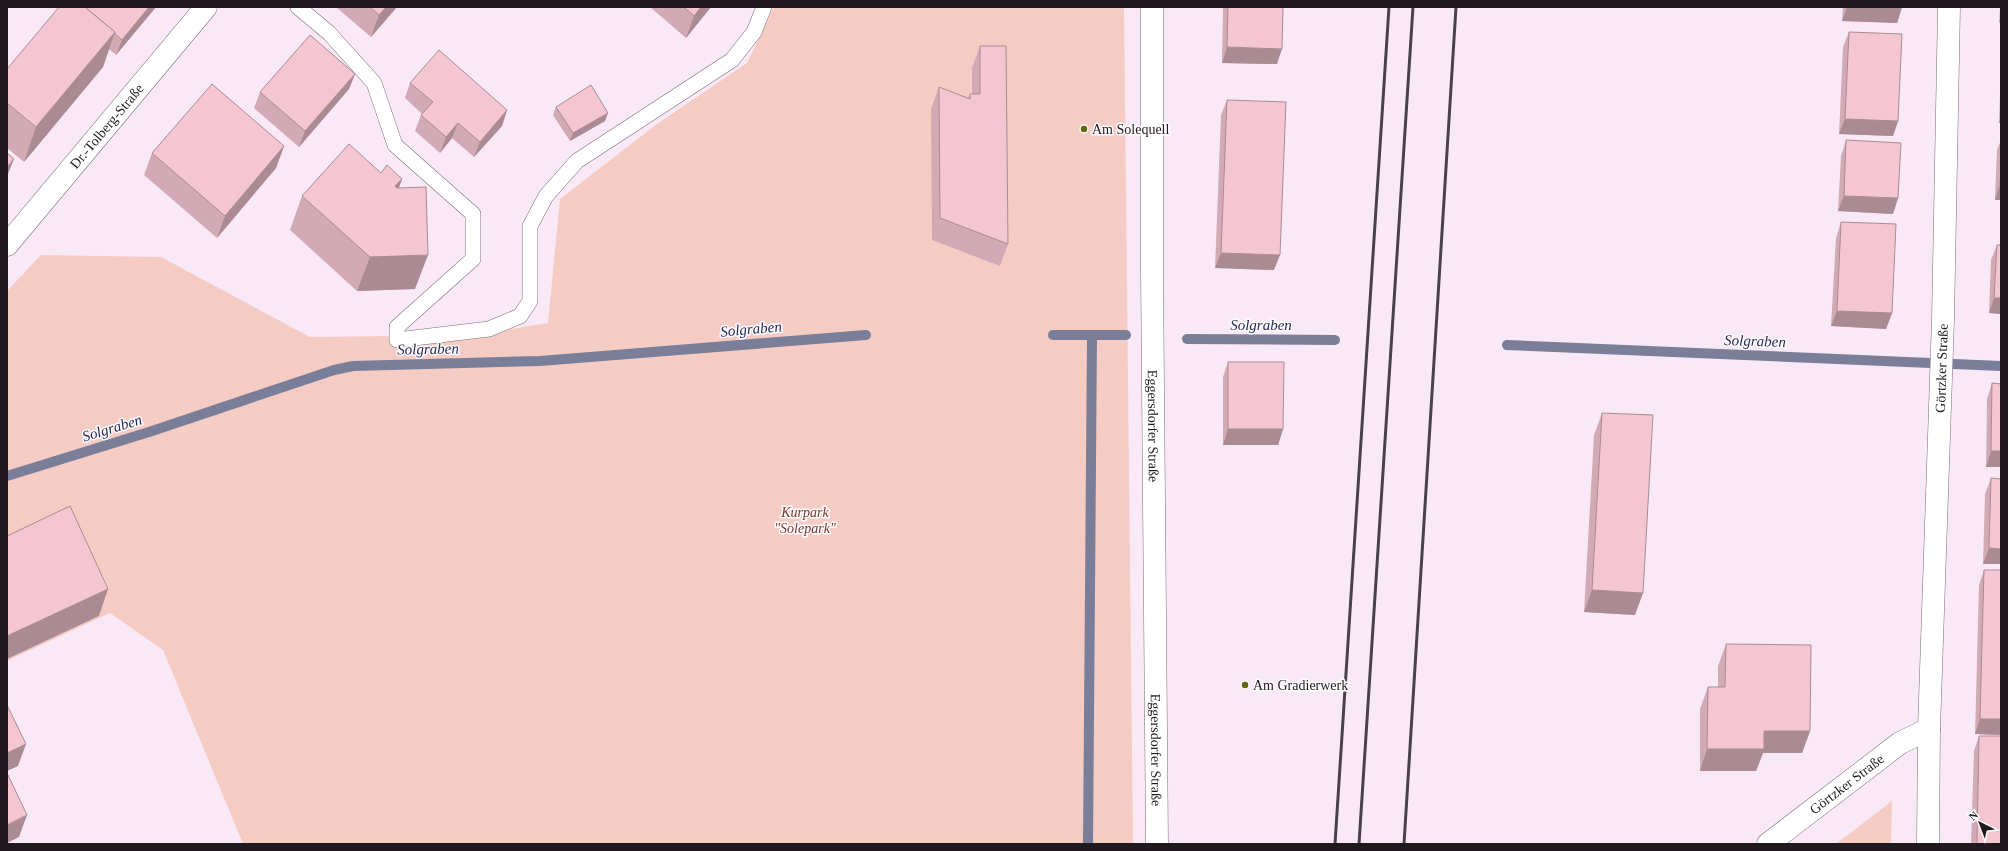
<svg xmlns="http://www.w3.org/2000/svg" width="2008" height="851" font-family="Georgia,serif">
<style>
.green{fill:#f5ccc4}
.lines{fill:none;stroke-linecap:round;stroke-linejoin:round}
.stream{stroke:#7a7e99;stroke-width:10}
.lane-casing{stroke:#796b76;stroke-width:16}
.street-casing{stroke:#796b76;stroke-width:23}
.secondary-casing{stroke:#796b76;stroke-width:23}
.lane{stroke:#fff;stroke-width:15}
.street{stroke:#fff;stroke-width:22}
.secondary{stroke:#fff;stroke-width:22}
.rail{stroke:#4a4248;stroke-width:3}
.wall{fill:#d2aab5}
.shaded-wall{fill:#ab8b93}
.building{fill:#f4c6d2;stroke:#ab8b93}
.poi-dot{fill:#61690c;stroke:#fefbfd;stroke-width:1.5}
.labels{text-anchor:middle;stroke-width:3;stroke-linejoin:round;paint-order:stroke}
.street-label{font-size:14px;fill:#201a1e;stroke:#fefbfd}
.poi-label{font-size:14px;fill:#201a1e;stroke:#fefbfd;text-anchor:start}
.park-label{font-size:14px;font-style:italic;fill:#72382f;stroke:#fefbfd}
.water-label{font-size:15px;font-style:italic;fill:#242a59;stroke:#fefbfd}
</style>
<rect width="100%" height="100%" fill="#f9e9f6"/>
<g class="green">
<polygon points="774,7 1124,7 1133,844 243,844 163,650 110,613 7,661 7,291 41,255 161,257 310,337 475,335 548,323 560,199 657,124 747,63"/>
<polygon points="1892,801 1891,844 1836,844"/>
</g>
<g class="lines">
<g class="stream">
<polyline points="1053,335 1126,335"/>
<polyline points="1187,339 1335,340"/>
<polyline points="1507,345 2001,366"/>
<polyline points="7,476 149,432 334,370 353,366 540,361 866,335"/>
<polyline points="1088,844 1092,335"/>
</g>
<defs>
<polyline id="lane" points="298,7 329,33 374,83 395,145 473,214 473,259 397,327 397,340 489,329 520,316 530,301 530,226 546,196 577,161 732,60 754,32 764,7"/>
<g id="street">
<path id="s1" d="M7,245L206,7"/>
<path id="s2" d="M1768,844L1900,743L1929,729"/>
<path id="s3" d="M1928,844L1929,729L1943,319L1949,7"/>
</g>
<g id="secondary">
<path id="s4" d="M1152,7V272L1157,844"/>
</g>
</defs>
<use href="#lane" class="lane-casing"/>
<use href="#street" class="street-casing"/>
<use href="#secondary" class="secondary-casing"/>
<use href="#lane" class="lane"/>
<use href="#street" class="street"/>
<use href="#secondary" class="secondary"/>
<g class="rail">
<polyline points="1335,844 1389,7"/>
<polyline points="1359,844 1413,7"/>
<polyline points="1404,844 1456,7"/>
</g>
</g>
<g class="wall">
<polygon points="156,7 116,55 109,49 103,67 24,162 7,148 7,69"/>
<polygon points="336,7 397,7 371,37"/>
<polygon points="650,7 711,7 686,38"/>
<polygon points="1223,7 1283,7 1277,64 1222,63"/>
<polygon points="1843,7 1902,7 1897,23 1842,21"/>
<polygon points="2000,7 2001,7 2001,23 1999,23"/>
<polygon points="1849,32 1898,121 1893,136 1839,134 1843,47"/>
<polygon points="980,46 1008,244 1000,266 932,240 931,109 939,87 968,98 970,94 972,94 972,68"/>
<polygon points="2001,65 2001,123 1999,123"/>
<polygon points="355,74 349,89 299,147 254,108 260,92"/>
<polygon points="410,83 507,110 502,126 474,157 452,138 440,153 415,131 421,115 422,114 405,98"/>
<polygon points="1227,100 1274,270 1215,268 1221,115"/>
<polygon points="556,107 605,121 570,141 553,115"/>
<polygon points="1846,140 1898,198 1893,214 1838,211 1841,156"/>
<polygon points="2001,140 2001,200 1995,200 1997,150"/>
<polygon points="284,146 276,168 217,238 144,175 152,153"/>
<polygon points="381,173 402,179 399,188 415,289 357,291 290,230 302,196"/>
<polygon points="1841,222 1892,313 1886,329 1831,326 1836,238"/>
<polygon points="1997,245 2001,245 2001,314 1989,313 1991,260"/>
<polygon points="1228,362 1283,429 1278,445 1223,445 1223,377"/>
<polygon points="1992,383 2001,467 1986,467 1987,399"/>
<polygon points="1602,413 1635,615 1584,612 1594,435"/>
<polygon points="1991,478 2001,564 1983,564 1985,494"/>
<polygon points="1984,570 2001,735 1975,734 1979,585"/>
<polygon points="1726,644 1810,731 1802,753 1763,753 1756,771 1700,771 1700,709 1708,687 1718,687 1718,666"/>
<polygon points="1979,736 2001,844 1971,844 1974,751"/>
</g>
<g class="shaded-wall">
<polygon points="149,7 156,7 116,55 122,40"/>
<polygon points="386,7 397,7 371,37 379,15"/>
<polygon points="701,7 711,7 686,38 694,16"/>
<polygon points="1847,7 1902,7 1897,23 1842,21"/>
<polygon points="115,32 103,67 24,162 36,127"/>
<polygon points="1227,47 1282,49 1277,64 1222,63"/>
<polygon points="355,74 349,89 299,147 305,131"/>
<polygon points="507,110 502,126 474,157 480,142"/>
<polygon points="608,113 605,121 570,141 573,133"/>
<polygon points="2001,116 2001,123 1999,123"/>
<polygon points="1845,119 1898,121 1893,136 1839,134"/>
<polygon points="458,123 452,138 440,153 446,137"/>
<polygon points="284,146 276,168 217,238 225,216"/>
<polygon points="14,159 8,174 7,176 7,167"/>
<polygon points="402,179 389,214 395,186"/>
<polygon points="2000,184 2001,184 2001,200 1995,200"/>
<polygon points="1844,196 1898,198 1893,214 1838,211"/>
<polygon points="1221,253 1280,255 1274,270 1215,268"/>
<polygon points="428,255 415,289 357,291 370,257"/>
<polygon points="1994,298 2001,298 2001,314 1989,313"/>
<polygon points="1837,311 1892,313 1886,329 1831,326"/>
<polygon points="1228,429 1283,429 1278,445 1223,445"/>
<polygon points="1991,451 2001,451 2001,467 1986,467"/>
<polygon points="1989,548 2001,549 2001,564 1983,564"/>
<polygon points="108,589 99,616 7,659 7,636"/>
<polygon points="1592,590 1643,593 1635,615 1584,612"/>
<polygon points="1980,719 2001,719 2001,735 1975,734"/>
<polygon points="1764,731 1810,731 1802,753 1763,753 1756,771 1700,771 1707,749"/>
<polygon points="26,744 18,766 7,771 7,753"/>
<polygon points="27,815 19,837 7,843 7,825"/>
</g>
<g class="building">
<polygon points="59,7 85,7 115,32 36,127 7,103 7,69"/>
<polygon points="85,7 149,7 122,40 115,34 115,32"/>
<polygon points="370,7 386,7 379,15"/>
<polygon points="684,7 701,7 694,16"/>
<polygon points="1228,7 1283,7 1282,49 1227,47"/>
<polygon points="1849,32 1902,34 1898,121 1845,119"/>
<polygon points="310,35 355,74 305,131 260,92"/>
<polygon points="980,46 1006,46 1008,244 940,218 939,87 970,99 970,94 980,94"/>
<polygon points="439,50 507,110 480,142 458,123 446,137 421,115 433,102 410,83"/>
<polygon points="212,84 284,146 225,216 152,153"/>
<polygon points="591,85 608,113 573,133 556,107"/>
<polygon points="1227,100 1286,102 1280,255 1221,253"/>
<polygon points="1846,140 1901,143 1898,198 1844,196"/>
<polygon points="349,144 381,173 387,165 402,179 395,186 397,188 426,187 428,255 370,257 302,196"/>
<polygon points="7,153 14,159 7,167"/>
<polygon points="2001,170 2001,184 2000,184"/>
<polygon points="1841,222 1896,224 1892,313 1837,311"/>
<polygon points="1997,245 2001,245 2001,298 1994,298"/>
<polygon points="1228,362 1284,362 1283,429 1228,429"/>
<polygon points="1992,383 2001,384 2001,451 1991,451"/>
<polygon points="1602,413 1653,415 1643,593 1592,590"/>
<polygon points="1991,478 2001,479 2001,549 1989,548"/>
<polygon points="70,506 108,589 7,636 7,536"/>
<polygon points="1984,570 2001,570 2001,719 1980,719"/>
<polygon points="1726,644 1811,645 1810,731 1764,731 1764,749 1707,749 1708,687 1725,687"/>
<polygon points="7,705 26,744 7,753"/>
<polygon points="1979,736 2001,736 2001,844 1977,844"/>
<polygon points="7,773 27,815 7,825"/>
</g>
<g class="poi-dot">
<circle cx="1084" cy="129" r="4"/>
<circle cx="1245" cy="685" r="4"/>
</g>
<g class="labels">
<g class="street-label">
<text dy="5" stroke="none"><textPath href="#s1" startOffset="155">Dr.-Tolberg-Straße</textPath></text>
<text dy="5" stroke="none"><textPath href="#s3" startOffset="476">Görtzker Straße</textPath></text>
<text dy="5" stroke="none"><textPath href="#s4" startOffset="419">Eggersdorfer Straße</textPath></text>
<text dy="5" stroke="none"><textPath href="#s4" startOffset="743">Eggersdorfer Straße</textPath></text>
<text dy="5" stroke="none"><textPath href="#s2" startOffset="99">Görtzker Straße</textPath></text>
</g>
<g class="poi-label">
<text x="1092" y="134">Am Solequell</text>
<text x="1253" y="690">Am Gradierwerk</text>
</g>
<g class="park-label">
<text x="805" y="517">Kurpark<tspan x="805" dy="16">"Solepark"</tspan></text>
</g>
<g class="water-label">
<text x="1261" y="330">Solgraben</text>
<text transform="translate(751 329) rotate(-5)" y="5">Solgraben</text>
<text transform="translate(1755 341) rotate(2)" y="5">Solgraben</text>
<text transform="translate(428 349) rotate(-1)" y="5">Solgraben</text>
<text transform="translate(112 428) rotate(-17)" y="5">Solgraben</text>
</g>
</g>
<rect width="2008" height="851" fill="none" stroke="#201a1e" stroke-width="16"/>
<g transform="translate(1980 823) rotate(318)" stroke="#fefbfd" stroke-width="3" paint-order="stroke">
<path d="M0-3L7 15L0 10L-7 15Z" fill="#201a1e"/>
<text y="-6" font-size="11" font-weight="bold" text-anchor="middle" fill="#201a1e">N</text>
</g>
</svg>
